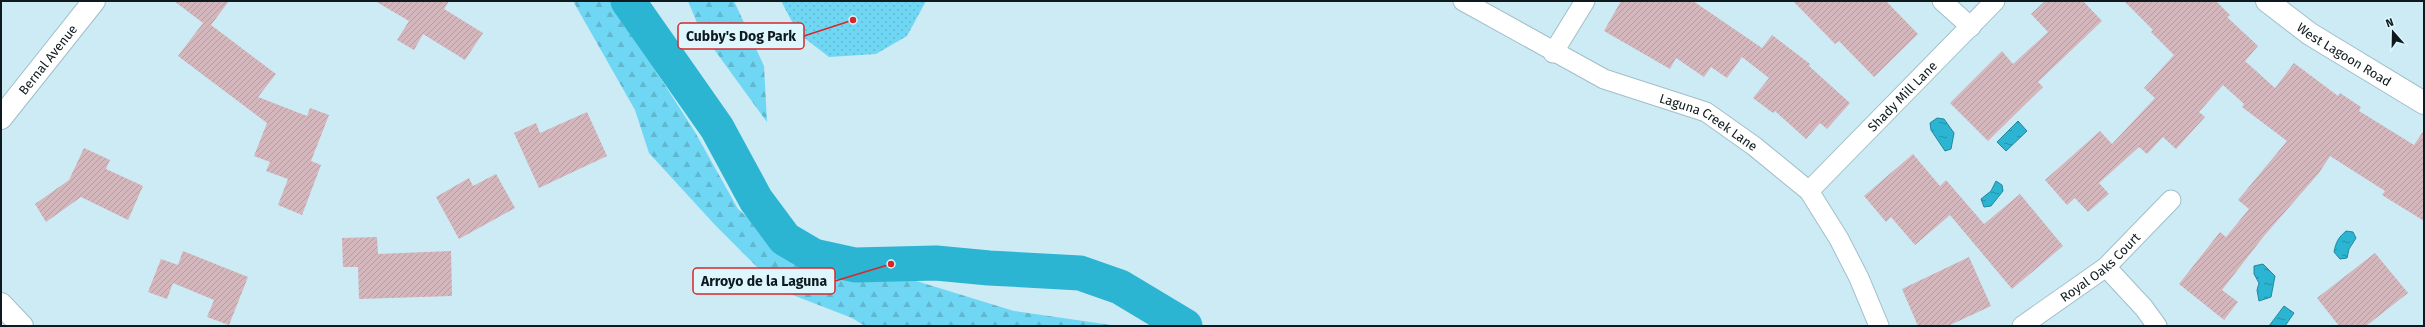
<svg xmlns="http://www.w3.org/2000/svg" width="2425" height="327" font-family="'Fira Sans',sans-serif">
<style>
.forest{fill:url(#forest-firs)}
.park{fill:url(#park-dots)}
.water{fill:url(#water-ripples);stroke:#23869c}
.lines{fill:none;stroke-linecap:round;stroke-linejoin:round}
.river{stroke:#2cb4d3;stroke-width:35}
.building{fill:url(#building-hatch)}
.street-casing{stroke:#a0bfc8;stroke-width:21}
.secondary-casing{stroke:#a0bfc8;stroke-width:24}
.street{stroke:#fff;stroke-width:19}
.secondary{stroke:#fff;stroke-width:22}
.labels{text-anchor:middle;stroke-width:4;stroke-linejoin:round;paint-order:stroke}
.street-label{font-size:13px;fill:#0e1a1d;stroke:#def7ff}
.leader{fill:none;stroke:#d62828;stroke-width:1.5}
.callout-dot{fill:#d62828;stroke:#def7ff;stroke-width:1.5}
.callout{fill:#def7ff;stroke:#d62828;stroke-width:1.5}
.callout-label{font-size:14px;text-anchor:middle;font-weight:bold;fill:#0e1a1d}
</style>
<defs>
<pattern id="forest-firs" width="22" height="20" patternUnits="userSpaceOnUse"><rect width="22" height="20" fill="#6fd7f3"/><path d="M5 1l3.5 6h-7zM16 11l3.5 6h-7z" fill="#5fb8d0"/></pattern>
<pattern id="park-dots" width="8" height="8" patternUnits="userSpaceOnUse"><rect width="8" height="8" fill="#6fd7f3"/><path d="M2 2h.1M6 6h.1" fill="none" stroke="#5fb8d0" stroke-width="1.8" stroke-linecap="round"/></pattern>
<pattern id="water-ripples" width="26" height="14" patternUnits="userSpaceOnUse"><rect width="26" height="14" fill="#2cb4d3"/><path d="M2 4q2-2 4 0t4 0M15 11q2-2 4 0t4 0" fill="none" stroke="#2492ab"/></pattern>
<pattern id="building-hatch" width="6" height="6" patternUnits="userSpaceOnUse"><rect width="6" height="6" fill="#d4b6bd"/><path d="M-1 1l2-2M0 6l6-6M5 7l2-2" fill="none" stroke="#b59ca2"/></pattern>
</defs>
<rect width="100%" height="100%" fill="#ccebf5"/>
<g class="forest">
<polygon points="573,1 611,1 695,132 738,209 814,276 913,280 1014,311 1118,326 865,326 852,318 780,290 715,225 649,153 635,110"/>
<polygon points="688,1 734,1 764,66 767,122 700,30"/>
</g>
<polygon class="park" points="781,1 926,1 907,36 876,54 829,57 798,33"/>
<g class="water">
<polygon points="1937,118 1944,119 1954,133 1951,149 1945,151 1931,130 1930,123"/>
<polygon points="2018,121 2027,131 2006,151 1997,142"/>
<polygon points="1996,181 2002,185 2003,191 1991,206 1984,207 1981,199 1991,191"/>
<path d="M2346,231L2353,232L2356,238L2349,249L2347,258L2340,259L2334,252C2336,242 2338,238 2346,231Z"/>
<polygon points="2263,264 2275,276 2271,297 2259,301 2257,290 2259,283 2254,274 2254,266"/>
<polygon points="2284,306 2294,313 2285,326 2269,326"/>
</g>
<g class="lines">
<polyline class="river" points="628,1 717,128 756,200 785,239 814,256 855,265 936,263 989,268 1080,273 1120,287 1185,326"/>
</g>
<g class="building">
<polygon points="174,1 229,1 211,25 276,74 258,97 307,116 310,108 329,115 311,161 321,165 302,215 278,205 288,179 266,171 270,162 254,156 267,123 178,56 203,23"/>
<polygon points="375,1 449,1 444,9 483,33 465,60 423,34 414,50 397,40 409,21"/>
<polygon points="1621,1 1693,1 1762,48 1772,35 1810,64 1809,66 1850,103 1827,129 1820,123 1806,139 1775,111 1773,113 1753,98 1769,78 1742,57 1727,78 1711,67 1704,77 1676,58 1670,69 1604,31"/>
<polygon points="1793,1 1886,1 1918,34 1874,77 1839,41 1835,44"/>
<polygon points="2045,1 2083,1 2102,21 2038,82 2043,87 1988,141 1950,103 2002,51 2013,64 2048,32 2031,14"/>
<polygon points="2124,1 2216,1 2230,15 2227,17 2258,46 2245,61 2275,88 2294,63 2338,96 2340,93 2361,107 2359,111 2414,145 2424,130 2424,221 2382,195 2385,191 2330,156 2319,173 2264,236 2222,290 2238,302 2224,320 2179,284 2220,232 2226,237 2249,209 2238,200 2287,141 2242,107 2244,104 2223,85 2199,112 2205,117 2176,149 2163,137 2147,154 2139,147 2099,183 2109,194 2088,212 2075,198 2067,205 2045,180 2100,131 2112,144 2155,98 2144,88 2174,55 2151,32 2153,30"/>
<polygon points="587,112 607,156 539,188 514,133 536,123 540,133"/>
<polygon points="84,148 110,160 106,169 143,186 128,220 81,197 46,222 35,204 69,180"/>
<polygon points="1913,154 1940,186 1946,180 1984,224 2020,194 2063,246 2012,289 1950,215 1915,245 1891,217 1886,222 1864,196"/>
<polygon points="496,174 515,208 459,239 436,197 469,178 473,186"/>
<polygon points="377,237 378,254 451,251 452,296 359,299 358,267 343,267 342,238"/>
<polygon points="183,251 248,277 229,325 207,317 214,300 173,283 167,299 148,292 161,259 178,265"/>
<polygon points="2375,253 2408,293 2366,326 2339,326 2317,298"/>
<polygon points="1969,257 1991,306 1948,326 1918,326 1902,289"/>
</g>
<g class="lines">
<defs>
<g id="street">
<path id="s1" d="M1463,1L1604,79L1706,112L1754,146L1809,191L1839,239L1859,278L1879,326"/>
<polyline points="1942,1 1971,27"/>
<polyline points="1553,53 1585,1"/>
<path id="s2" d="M1809,191L1995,1"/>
<polyline points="2106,267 2144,308 2157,326"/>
<path id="s3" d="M2022,326L2106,267L2171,200"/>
</g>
<g id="secondary">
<path id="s4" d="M2267,1L2310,34L2424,103"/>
<path id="s5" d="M1,118L94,1"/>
<polyline points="1,304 22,326"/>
</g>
</defs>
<use href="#street" class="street-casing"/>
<use href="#secondary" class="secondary-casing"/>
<use href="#street" class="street"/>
<use href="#secondary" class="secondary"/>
</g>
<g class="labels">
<g class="street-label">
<text dy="5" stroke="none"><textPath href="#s4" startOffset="94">West Lagoon Road</textPath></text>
<text dy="5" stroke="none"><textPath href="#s5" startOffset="75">Bernal Avenue</textPath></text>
<text dy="5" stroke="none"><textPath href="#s2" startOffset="133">Shady Mill Lane</textPath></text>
<text dy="5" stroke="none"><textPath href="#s1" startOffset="275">Laguna Creek Lane</textPath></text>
<text dy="5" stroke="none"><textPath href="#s3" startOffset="98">Royal Oaks Court</textPath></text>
</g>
</g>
<path class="leader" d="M853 20L804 36M891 264L835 281"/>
<g class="callout-dot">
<circle cx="853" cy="20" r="4"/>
<circle cx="891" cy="264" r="4"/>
</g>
<g class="callout">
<rect x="678" y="23" width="126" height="26" rx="4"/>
<rect x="693" y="268" width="142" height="26" rx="4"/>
</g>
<g class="callout-label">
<text x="741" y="41">Cubby's Dog Park</text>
<text x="764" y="286">Arroyo de la Laguna</text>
</g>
<rect width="2425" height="327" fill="none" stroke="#0e1a1d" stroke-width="4"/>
<g transform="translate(2393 32) rotate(340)" stroke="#def7ff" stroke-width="3" paint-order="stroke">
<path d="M0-3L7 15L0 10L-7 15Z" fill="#0e1a1d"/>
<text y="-6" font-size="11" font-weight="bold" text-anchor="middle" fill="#0e1a1d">N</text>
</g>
</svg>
